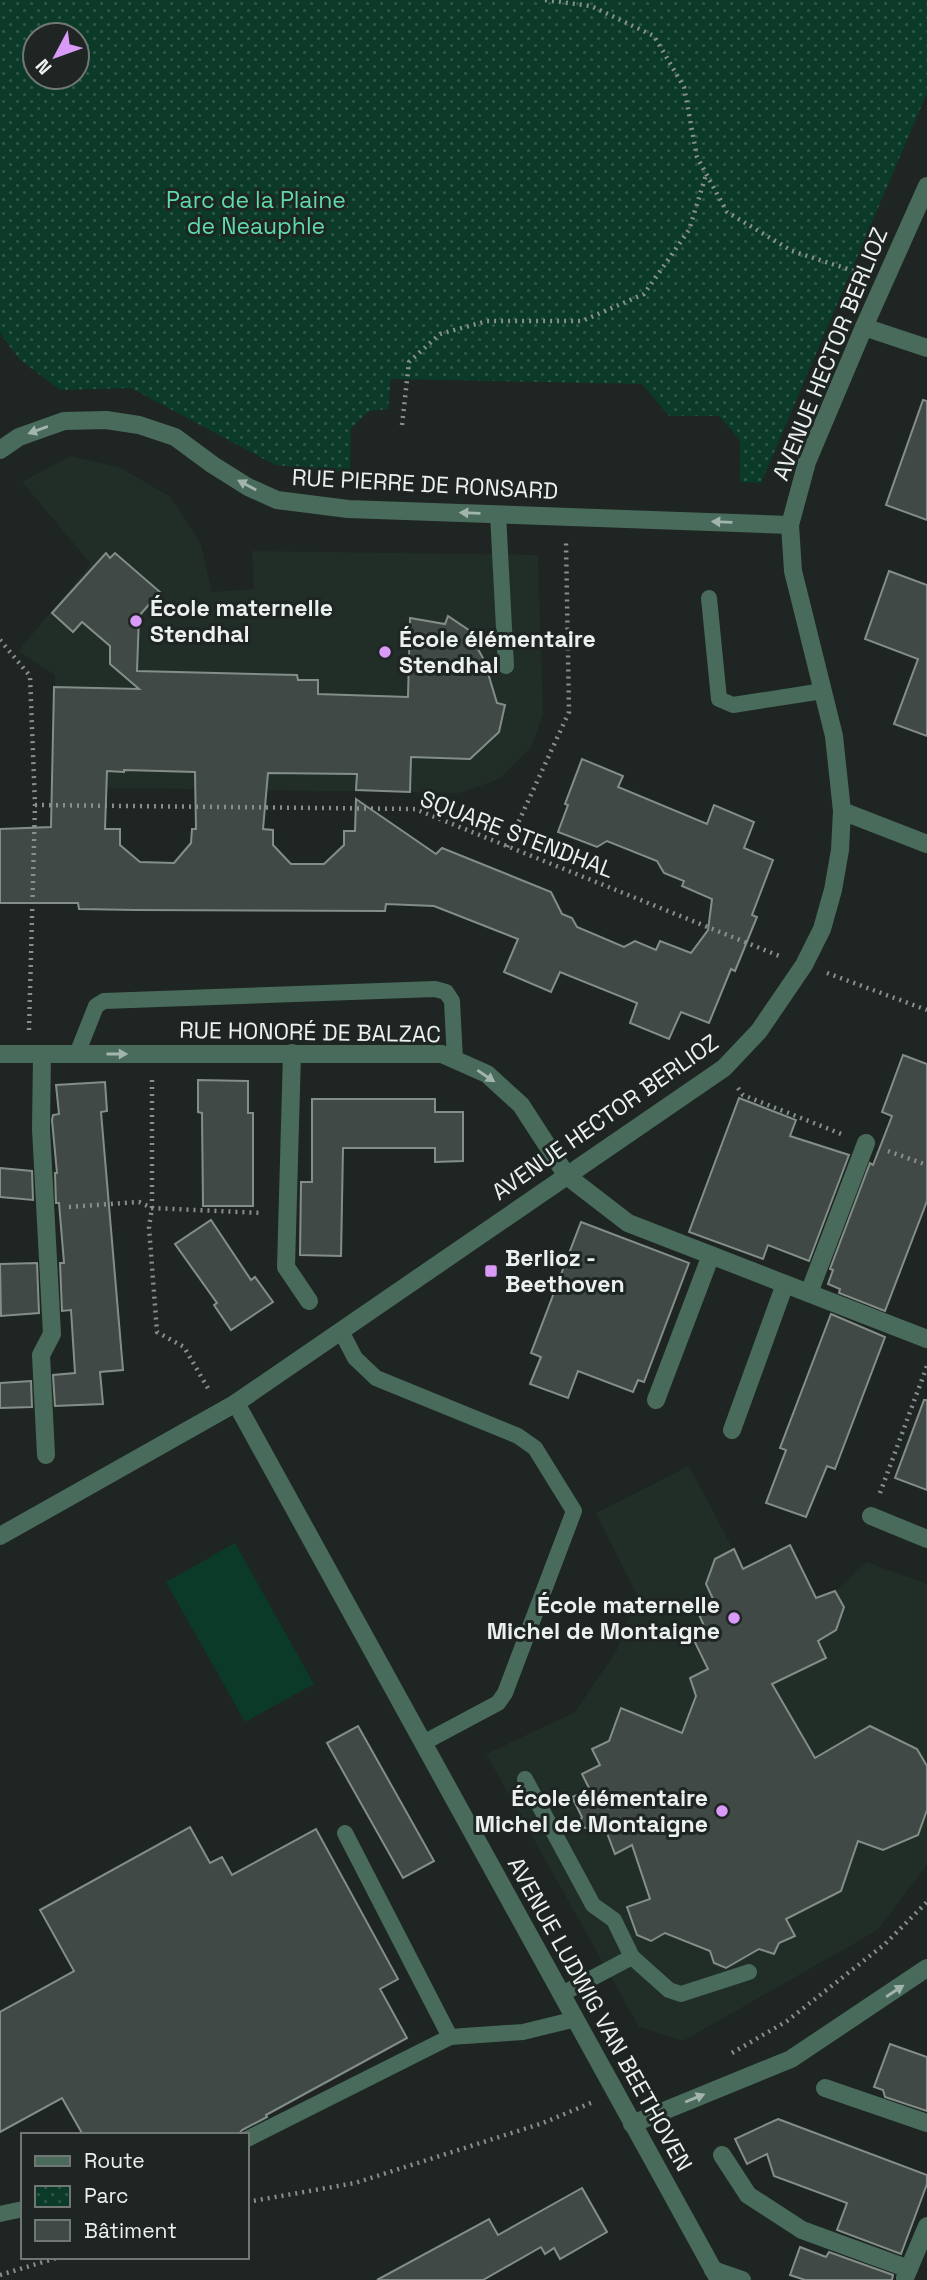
<svg xmlns="http://www.w3.org/2000/svg" width="927" height="2280" font-family="'Space Grotesk',sans-serif">
<style>
.built{fill:#202e27}
.grass{fill:#0b3a28}
.park{fill:url(#park-dots);fill-rule:evenodd}
.building{fill:#404945;stroke:#848e89;stroke-width:2;fill-rule:evenodd}
.lines{fill:none;stroke-linecap:round;stroke-linejoin:round}
.path{stroke:#898f8c;stroke-width:4.5;stroke-dasharray:2 5;stroke-linecap:butt}
.service{stroke:#496b5b;stroke-width:16}
.minor{stroke:#496b5b;stroke-width:18}
.oneway{fill:#a2b5ac}
.poi-dot{fill:#d99af8;stroke:#1e2522;stroke-width:2.5}
.labels{text-anchor:middle;stroke-width:6;stroke-linejoin:round;paint-order:stroke}
.park-label{font-size:23px;fill:#5fdba9;stroke:#1e2522}
.street-label{font-size:23px;fill:#ebf1ee;stroke:#1e2522}
.poi-label{font-size:23px;font-weight:bold;fill:#ebf1ee;stroke:#1e2522;text-anchor:start}
</style>
<defs>
<pattern id="park-dots" width="8" height="8" patternUnits="userSpaceOnUse" patternTransform="scale(1.75)"><rect width="8" height="8" fill="#0b3a28"/><path d="M2 2h.1M6 6h.1" fill="none" stroke="#2f5748" stroke-width="1.8" stroke-linecap="round"/></pattern>
</defs>
<rect width="100%" height="100%" fill="#1e2522"/>
<g class="built">
<polygon points="70,456 119,467 171,497 201,544 212,592 254,589 252,551 538,555 543,714 532,746 499,779 460,793 52,787 55,675 18,651 91,564 22,482"/>
<polygon points="689,1466 743,1568 774,1553 799,1563 817,1598 835,1591 867,1562 927,1584 927,1865 878,1930 683,2041 639,2027 486,1754 575,1712 616,1652 637,1596 596,1513"/>
</g>
<polygon class="grass" points="235,1543 314,1684 245,1722 166,1582"/>
<path class="park" d="M0,0H927V93L761,483L740,482V440L719,416H669L642,384L391,379L388,409L369,411L351,428L350,472L275,465L131,388L60,390L19,359L0,333ZM35,35H77V77H35Z"/>
<g class="building">
<polygon points="923,400 927,401 927,520 886,505"/>
<path d="M106,553L110,558L115,553L160,592L139,616L137,671L297,675L298,680H318V694L408,697L410,618L445,624L448,616L479,637L474,642L484,660L497,703L505,705L499,732L470,759L411,757L410,792L356,790L357,774L268,773L263,829L273,830V845L291,864H324L344,845V831H355L356,799L436,854L442,848L551,892L562,914L572,918L577,927L624,947L635,941L656,950L660,941L691,953L708,930L712,899L682,886L684,881L664,873L657,861L607,841L597,847L558,832L568,805L565,804L582,759L623,776L618,787L707,824L714,805L754,822L744,848L773,860L752,915L757,917L735,971L731,969L709,1023L681,1012L669,1039L630,1023L637,1003L560,972L551,992L504,972L518,939L434,906L386,904L385,911L135,910L79,909L78,903H0V829L51,827L54,687L139,689L110,664V646L82,622L73,632L52,613ZM124,770L195,772L196,829H192L191,843L174,863L140,862L120,845V829H105L107,771L124,772Z"/>
<polygon points="889,571 927,585 927,736 894,724 918,659 865,639"/>
<polygon points="903,1055 927,1064 927,1201 885,1311 839,1293 840,1289 828,1284 833,1270 830,1269 870,1163 873,1165 892,1116 882,1112"/>
<polygon points="198,1080 248,1081 248,1113 253,1113 253,1206 203,1206 202,1113 198,1112"/>
<polygon points="105,1082 107,1111 101,1112 123,1370 100,1372 103,1404 55,1406 53,1375 75,1373 71,1310 62,1311 60,1263 64,1263 59,1203 56,1203 55,1173 57,1173 52,1120 53,1115 59,1114 56,1085"/>
<polygon points="739,1098 796,1120 790,1136 849,1155 809,1261 768,1245 763,1259 689,1232"/>
<polygon points="312,1099 435,1099 435,1112 463,1112 463,1161 435,1162 435,1148 343,1148 341,1256 300,1255 301,1182 312,1182"/>
<polygon points="0,1168 32,1171 33,1200 0,1197"/>
<polygon points="211,1220 251,1280 255,1277 273,1302 231,1330 214,1305 217,1303 175,1244"/>
<polygon points="581,1222 689,1263 644,1382 638,1380 633,1392 578,1371 568,1398 530,1384 541,1357 531,1353"/>
<polygon points="37,1263 39,1313 1,1316 0,1264"/>
<polygon points="831,1314 885,1337 835,1469 827,1466 806,1517 766,1503 786,1450 780,1448"/>
<polygon points="31,1381 32,1407 0,1408 0,1383"/>
<polygon points="924,1400 927,1400 927,1490 895,1478"/>
<polygon points="790,1545 816,1598 835,1591 844,1607 836,1630 818,1641 826,1658 772,1684 815,1758 870,1726 917,1749 927,1766 927,1810 918,1835 883,1850 858,1841 841,1891 786,1919 795,1936 779,1943 774,1954 759,1949 726,1968 714,1963 710,1951 665,1933 651,1941 637,1935 627,1907 650,1899 632,1845 615,1854 607,1833 578,1826 582,1817 572,1797 590,1790 582,1774 600,1765 592,1749 609,1741 621,1708 682,1733 696,1696 690,1678 708,1669 691,1634 705,1628 697,1610 714,1601 706,1584 715,1559 734,1549 743,1569"/>
<polygon points="358,1726 434,1861 403,1878 327,1743"/>
<polygon points="190,1827 210,1863 222,1857 232,1875 316,1829 398,1979 380,1989 407,2038 266,2115 267,2117 242,2130 238,2135 83,2135 62,2098 0,2132 0,2012 74,1971 40,1910"/>
<polygon points="890,2044 927,2057 927,2111 885,2097 883,2090 874,2087"/>
<polygon points="778,2119 927,2175 927,2184 901,2254 837,2230 847,2203 774,2176 767,2154 747,2164 735,2139"/>
<polygon points="582,2188 607,2232 560,2259 554,2248 545,2254 541,2247 483,2280 377,2280 489,2219 498,2235"/>
<polygon points="800,2247 826,2257 829,2252 893,2275 892,2280 805,2280 790,2275"/>
</g>
<g class="lines">
<g class="path">
<polyline points="545,0 591,6 654,36 684,87 697,157 727,212 792,251 860,273"/>
<polyline points="402,425 409,362 440,334 487,321 582,321 644,294 689,230 706,175"/>
<polyline points="0,640 30,676 35,805 29,1030"/>
<polyline points="35,805 415,809 782,957"/>
<polyline points="507,847 569,712 566,543"/>
<polyline points="827,973 927,1010"/>
<polyline points="152,1080 152,1208 149,1227 157,1332 184,1347 209,1390"/>
<polyline points="738,1088 743,1095 844,1135"/>
<polyline points="888,1151 927,1165"/>
<polyline points="69,1207 139,1202 152,1208 262,1213"/>
<polyline points="880,1493 927,1366"/>
<polyline points="732,2053 787,2021 885,1944 927,1902"/>
<polyline points="247,2202 355,2183 543,2123 593,2102"/>
<polyline points="0,2275 60,2257"/>
</g>
<g class="service">
<polyline points="498,514 506,666"/>
<polyline points="709,598 719,699 733,705 823,691"/>
<polyline points="77,1054 96,1006 104,1001 435,989 446,992 452,1001 455,1060"/>
<polyline points="341,1331 355,1358 376,1378 518,1436 535,1448 574,1511 505,1693 498,1703 423,1743"/>
<polyline points="525,1779 593,1905 614,1920 632,1957 562,1994"/>
<polyline points="345,1833 450,2037 523,2032 576,2019"/>
<polyline points="632,1957 669,1990 681,1994 749,1972"/>
<polyline points="247,2139 450,2037"/>
<polyline points="0,2214 23,2209"/>
</g>
<g class="minor">
<polyline points="864,327 927,348"/>
<polyline points="0,450 19,437 64,421 106,420 139,425 175,437 213,465 248,487 277,500 348,509 790,525"/>
<polyline points="842,811 927,844"/>
<polyline points="292,1053 286,1267 309,1301"/>
<polyline points="0,1054 442,1054 487,1074 521,1105 567,1176 628,1223 927,1339"/>
<polyline points="42,1054 41,1129 52,1334 41,1355 46,1455"/>
<polyline points="809,1293 866,1143"/>
<polyline points="656,1400 711,1255"/>
<polyline points="236,1403 719,2280"/>
<polyline points="732,1430 785,1284"/>
<polyline points="871,1516 927,1539"/>
<polyline points="0,1536 236,1403 724,1068 759,1031 804,965 822,929 833,890 840,850 842,811 834,736 793,571 790,525 807,462 864,327 927,186"/>
<polyline points="825,2088 927,2123"/>
<polyline points="632,2124 791,2059 927,1968"/>
<polyline points="722,2155 748,2195 802,2230 909,2269"/>
<polyline points="713,2270 742,2280"/>
<polyline points="905,2278 927,2226"/>
</g>
</g>
<defs><path id="oneway-solid" d="M-6-.8H1V-3.2L6.5 0L1 3.2V.8H-6Z" transform="scale(1.75)"/></defs>
<g class="oneway">
<use href="#oneway-solid" transform="translate(38 430) rotate(160)"/>
<use href="#oneway-solid" transform="translate(247 485) rotate(-152)"/>
<use href="#oneway-solid" transform="translate(470 513) rotate(-178)"/>
<use href="#oneway-solid" transform="translate(722 522) rotate(-178)"/>
<use href="#oneway-solid" transform="translate(117 1054)"/>
<use href="#oneway-solid" transform="translate(486 1076) rotate(34)"/>
<use href="#oneway-solid" transform="translate(895 1991) rotate(-33)"/>
<use href="#oneway-solid" transform="translate(695 2098) rotate(-22)"/>
</g>
<g class="poi-dot">
<circle cx="136" cy="621" r="7"/>
<circle cx="385" cy="652" r="7"/>
<rect x="484" y="1264" width="14" height="14" rx="3.5"/>
<circle cx="734" cy="1618" r="7"/>
<circle cx="722" cy="1811" r="7"/>
</g>
<g class="labels">
<g class="park-label">
<text x="256" y="208">Parc de la Plaine<tspan x="256" dy="26">de Neauphle</tspan></text>
</g>
<g class="street-label">
<text transform="translate(830 354) rotate(-68)" y="8">AVENUE HECTOR BERLIOZ</text>
<text transform="translate(425 484) rotate(3)" y="8">RUE PIERRE DE RONSARD</text>
<text transform="translate(517 834) rotate(21)" y="8">SQUARE STENDHAL</text>
<text transform="translate(310 1032) rotate(1)" y="8">RUE HONORÉ DE BALZAC</text>
<text transform="translate(605 1117) rotate(-35)" y="8">AVENUE HECTOR BERLIOZ</text>
<text transform="translate(600 2014) rotate(61)" y="8">AVENUE LUDWIG VAN BEETHOVEN</text>
</g>
<g class="poi-label">
<text x="150" y="616">École maternelle<tspan x="150" dy="26">Stendhal</tspan></text>
<text x="399" y="647">École élémentaire<tspan x="399" dy="26">Stendhal</tspan></text>
<text x="505" y="1266">Berlioz -<tspan x="505" dy="26">Beethoven</tspan></text>
<text x="720" y="1613" text-anchor="end">École maternelle<tspan x="720" dy="26">Michel de Montaigne</tspan></text>
<text x="708" y="1806" text-anchor="end">École élémentaire<tspan x="708" dy="26">Michel de Montaigne</tspan></text>
</g>
</g>
<rect x="21" y="2133" width="228" height="126" fill="#1e2522" stroke="#707774" stroke-width="2"/>
<rect x="35" y="2156" width="35" height="10" fill="#496b5b" stroke="#707774" stroke-width="2"/>
<text x="84" y="2168" font-size="21" fill="#ebf1ee">Route</text>
<rect x="35" y="2186" width="35" height="21" fill="url(#park-dots)" stroke="#707774" stroke-width="2"/>
<text x="84" y="2203" font-size="21" fill="#ebf1ee">Parc</text>
<rect x="35" y="2220" width="35" height="21" fill="#404945" stroke="#707774" stroke-width="2"/>
<text x="84" y="2238" font-size="21" fill="#ebf1ee">Bâtiment</text>
<g transform="translate(56 56) rotate(229)"><circle r="33" fill="#1e2522" stroke="#707774" stroke-width="2"/>
<path d="M0-5L12 26L0 18L-12 26Z" fill="#d99af8"/>
<text y="-10" font-size="19" font-weight="bold" text-anchor="middle" fill="#ebf1ee">N</text>
</g>
</svg>
